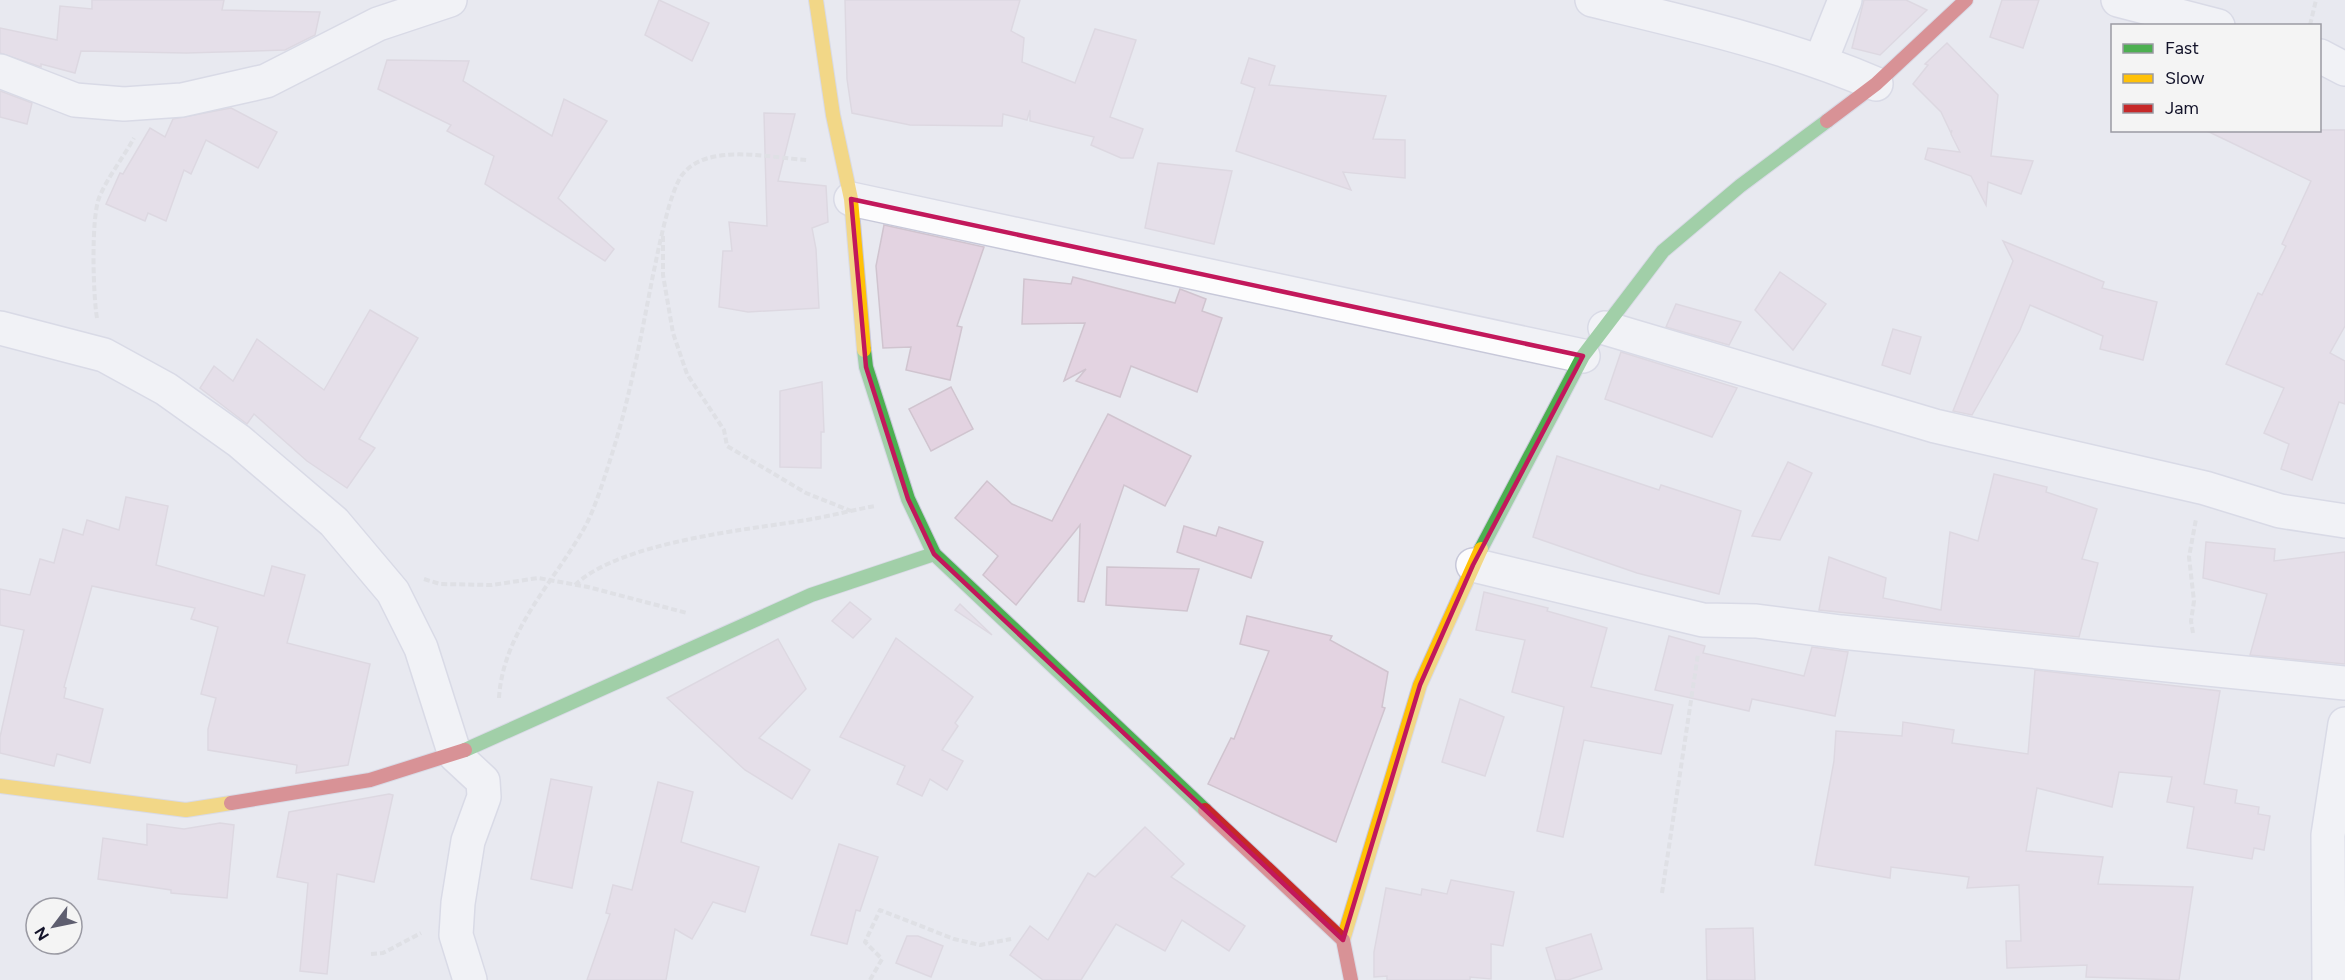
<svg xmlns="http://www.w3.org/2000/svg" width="2345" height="980" font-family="Figtree,sans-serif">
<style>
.building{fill:#e3d3e1;stroke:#d0c4cf;stroke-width:1.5}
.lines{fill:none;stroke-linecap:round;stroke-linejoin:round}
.street-casing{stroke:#c7c8d9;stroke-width:36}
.fast-casing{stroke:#c7c8d9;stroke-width:16}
.slow-casing{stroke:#c7c8d9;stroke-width:16}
.jam-casing{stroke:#c7c8d9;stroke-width:16}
.path{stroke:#d4d4d7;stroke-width:4;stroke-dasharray:6 3;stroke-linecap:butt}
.street{stroke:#fcfcfd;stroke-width:33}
.fast{stroke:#4caf50;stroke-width:14}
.slow{stroke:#ffc107;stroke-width:14}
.jam{stroke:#c62828;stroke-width:14}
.marked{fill:none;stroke:#c2185b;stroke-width:4.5;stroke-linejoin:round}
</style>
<rect width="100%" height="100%" fill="#e8e9f0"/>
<g class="building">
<polygon points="92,0 224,0 222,10 320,12 315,35 285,50 186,53 81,51 75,73 41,64 41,67 0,53 0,28 57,40 60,6 92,9"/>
<polygon points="659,0 709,23 692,61 645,35"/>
<polygon points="845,0 1020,0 1011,31 1024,38 1022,62 1075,83 1095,29 1136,40 1110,117 1143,129 1133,158 1121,158 1091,145 1094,137 1030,121 1030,110 1027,120 1003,114 1002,126 910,125 852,113 847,79"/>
<polygon points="1864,0 1906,0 1927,10 1880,55 1852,48"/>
<polygon points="2002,0 2039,0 2023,48 1990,37"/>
<polygon points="1947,43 1998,95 1991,156 2033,161 2021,194 1988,182 1986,205 1971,176 1925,159 1928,148 1960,152 1951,134 1952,130 1951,133 1941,112 1913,84 1928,65 1925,64"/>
<polygon points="1249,58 1275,66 1269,85 1386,96 1373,139 1405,140 1405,178 1343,172 1351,190 1236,151 1255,88 1241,83"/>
<polygon points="387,60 469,61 463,81 552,136 564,99 607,121 558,198 614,249 605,261 485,184 494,156 447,131 451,125 378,89"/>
<polygon points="0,91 32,103 27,124 0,117"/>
<polygon points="231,108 277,132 258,168 206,140 191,174 184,170 166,221 148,213 145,221 106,204 120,173 123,174 150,128 165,137 173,119"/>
<polygon points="764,113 795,114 778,181 826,186 828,222 812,228 816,249 819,308 748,312 719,307 723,251 732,251 729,222 767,226"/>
<polygon points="2205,130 2345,130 2345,326 2330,353 2345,361 2345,404 2339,402 2312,480 2281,469 2289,444 2264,433 2284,388 2226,364 2258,293 2262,295 2286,246 2282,244 2311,181"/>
<polygon points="1158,163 1232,171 1214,244 1145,228"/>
<polygon points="884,225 984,247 957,326 962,327 950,380 906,370 911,347 883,348 876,266"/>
<polygon points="2003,241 2104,282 2102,288 2157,302 2143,360 2100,349 2103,336 2030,305 2020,330 1972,415 1953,411 2013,261"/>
<polygon points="1780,272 1826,304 1793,350 1755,310"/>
<polygon points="1073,277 1175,303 1180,289 1206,299 1202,311 1222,318 1197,392 1131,366 1120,397 1076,381 1086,369 1064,381 1085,323 1022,324 1024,279 1071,284"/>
<polygon points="1676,304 1741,322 1729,345 1666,327"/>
<polygon points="370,310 418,338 359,439 375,448 347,488 307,461 254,414 247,424 200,388 214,366 233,381 257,339 324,390"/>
<polygon points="1893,329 1921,337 1910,374 1882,365"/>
<polygon points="1621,352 1737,388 1712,437 1605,399"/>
<polygon points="822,382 824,432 821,432 821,468 780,467 780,391"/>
<polygon points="951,387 973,429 931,451 909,409"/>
<polygon points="1108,414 1191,456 1165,506 1124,485 1084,602 1078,601 1080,525 1016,605 983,575 998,556 955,518 987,481 1012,504 1052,521"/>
<polygon points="1557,456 1659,490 1661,485 1741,511 1719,594 1637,573 1533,537"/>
<polygon points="1788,462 1812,473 1780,540 1752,536"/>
<polygon points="1994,474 2047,487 2046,492 2097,509 2082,559 2098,563 2079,637 1819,610 1829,557 1886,578 1883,598 1941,610 1950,532 1978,541"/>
<polygon points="126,497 168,506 156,565 264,596 272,566 305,575 287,643 370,664 348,765 296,773 297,765 208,750 208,729 216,698 201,694 218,627 191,619 195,608 92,586 64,687 66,688 64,698 103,709 90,763 57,754 54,766 0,753 0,737 24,630 0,625 0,589 30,595 40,559 54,563 63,529 83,535 87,520 119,530"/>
<polygon points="1184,526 1216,536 1219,527 1263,542 1251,578 1177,552"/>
<polygon points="2206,542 2275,549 2274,561 2345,552 2345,664 2250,655 2267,594 2203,578"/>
<polygon points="1107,567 1199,569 1187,611 1106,605"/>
<polygon points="1484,592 1548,608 1547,611 1607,628 1591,687 1673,705 1661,754 1584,740 1563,837 1537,831 1564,707 1512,692 1525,640 1476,630"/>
<polygon points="850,602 871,619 853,638 832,621"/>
<polygon points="960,604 992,635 955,610"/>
<polygon points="1247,616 1332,636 1330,640 1388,672 1382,707 1385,708 1336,842 1208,784 1231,738 1234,739 1269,651 1240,644"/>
<polygon points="1669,636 1705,646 1703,653 1804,676 1812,647 1848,652 1835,716 1752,699 1749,711 1655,690"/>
<polygon points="896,638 973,697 955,723 958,726 942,750 963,761 947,790 930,779 922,796 897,784 905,766 840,737"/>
<polygon points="778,639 806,689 759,738 810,770 792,799 745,770 667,698"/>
<polygon points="2035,670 2220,691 2204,784 2237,790 2235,803 2259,807 2258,814 2270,816 2264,850 2254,848 2252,859 2187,848 2194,807 2167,802 2172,777 2119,772 2112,807 2037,788 2026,851 2103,857 2098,884 2193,887 2179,980 2086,977 2087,965 2007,968 2006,941 2021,941 2019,885 1967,888 1969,877 1891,867 1890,878 1815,865 1834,761 1836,731 1902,736 1903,722 1954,730 1952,743 2028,754"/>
<polygon points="1460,699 1504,717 1485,776 1442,762"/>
<polygon points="551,779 592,787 572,888 531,879"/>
<polygon points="658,782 693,792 681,842 759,867 745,912 713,902 692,939 675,929 666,980 587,980 610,914 606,913 613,885 632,890"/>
<polygon points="389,794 393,795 374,882 337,874 327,974 300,971 308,883 277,877 289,812"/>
<polygon points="220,823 234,825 227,898 171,893 171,890 98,879 103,838 147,845 147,824 184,829"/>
<polygon points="1145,827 1184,864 1171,877 1245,926 1229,951 1182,920 1165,951 1116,924 1081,980 1043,980 1010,955 1030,926 1048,940 1088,873 1095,877"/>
<polygon points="839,844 878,857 860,911 856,910 847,944 811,935"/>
<polygon points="1451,880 1514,892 1503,946 1491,944 1491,979 1470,977 1470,980 1387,980 1387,976 1374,977 1374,952 1386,888 1421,895 1422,889 1447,894"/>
<polygon points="1753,928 1755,980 1707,980 1706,929"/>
<polygon points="1591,934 1602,969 1568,980 1556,980 1546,948"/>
<polygon points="907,936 918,936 943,946 931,977 896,963"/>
</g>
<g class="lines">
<defs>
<g id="street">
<path d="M1592,0C1688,23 1785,45 1876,84"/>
<polyline points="2118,0 2218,26"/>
<polyline points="2320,56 2345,69"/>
<polyline points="1821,60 1845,0"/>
<polyline points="0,71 75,100 124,104 182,100 266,81 378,24 450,0"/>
<polyline points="851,199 1583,356"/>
<polyline points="0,328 104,355 166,389 239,441 334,522 393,592 421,648 455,755 483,781 484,797 468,841 458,903 456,935 470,980"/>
<polyline points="1605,328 1935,426 2205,488 2280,511 2345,521"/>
<polyline points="1473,565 1703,620 1756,621 1841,632 2345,683"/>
<polyline points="2329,980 2328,835 2345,724"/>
</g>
<g id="fast">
<polyline points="864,350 866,367 908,499 934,554 1205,810"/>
<polyline points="1481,549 1583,356 1663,251 1740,186 1827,121"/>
<polyline points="465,750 811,595 934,554"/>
</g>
<g id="slow">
<polyline points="816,0 833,115 851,199 864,350"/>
<polyline points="0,786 186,810 231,803"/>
<polyline points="1343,940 1420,685 1481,549"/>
</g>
<g id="jam">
<polyline points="1827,121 1876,84 1966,0"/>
<polyline points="231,803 370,780 465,750"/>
<polyline points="1205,810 1343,940 1351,980"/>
</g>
</defs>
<use href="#street" class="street-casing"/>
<use href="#fast" class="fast-casing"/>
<use href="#slow" class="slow-casing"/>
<use href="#jam" class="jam-casing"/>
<g class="path">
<polyline points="2310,25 2316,0"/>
<polyline points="663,236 663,275 673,333 687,374 724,430 727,446 806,493 851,511"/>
<path d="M97,318C93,295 91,219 99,198C107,178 123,158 134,138"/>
<polyline points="424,579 440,584 492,585 538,578 588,587 687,613"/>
<path d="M575,585C620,542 745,530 807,520C830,516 853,510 875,506"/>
<polyline points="2193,633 2191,621 2194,601 2189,557 2196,519"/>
<path d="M499,698C503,631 555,581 586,525C596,505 604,479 611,457C630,398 641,336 653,275C658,252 669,193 682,175C707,142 770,158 807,160"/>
<polyline points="1662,893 1698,654"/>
<polyline points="371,954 383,953 421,933"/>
<polyline points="870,980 882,959 865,942 880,910 954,939 980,945 1011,939"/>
</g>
<use href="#street" class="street"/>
<use href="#fast" class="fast"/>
<use href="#slow" class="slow"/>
<use href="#jam" class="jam"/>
</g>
<path d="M0 0H2345V980H0ZM851,199L1583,356L1473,565L1420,685L1343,940L934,554L908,499L866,367Z" fill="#e8e9f0" fill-opacity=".55" fill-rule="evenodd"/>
<path class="marked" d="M851,199L1583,356L1473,565L1420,685L1343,940L934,554L908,499L866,367Z"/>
<rect x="2111" y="24" width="210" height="108" fill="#f4f4f4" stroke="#9a9aa3" stroke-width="1.5"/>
<rect x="2123" y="44" width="30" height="9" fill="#4caf50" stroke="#9a9aa3" stroke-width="1.5"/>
<text x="2165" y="54" font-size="18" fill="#13132a">Fast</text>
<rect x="2123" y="74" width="30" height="9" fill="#ffc107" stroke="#9a9aa3" stroke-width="1.5"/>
<text x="2165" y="84" font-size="18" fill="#13132a">Slow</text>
<rect x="2123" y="104" width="30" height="9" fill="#c62828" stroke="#9a9aa3" stroke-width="1.5"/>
<text x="2165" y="114" font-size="18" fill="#13132a">Jam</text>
<g transform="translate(54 926) rotate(238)"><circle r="28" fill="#f4f4f4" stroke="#9a9aa3" stroke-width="1.5"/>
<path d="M0-4.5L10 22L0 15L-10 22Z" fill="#5e5e6f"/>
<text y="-9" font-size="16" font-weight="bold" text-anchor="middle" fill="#13132a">N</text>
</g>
</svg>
